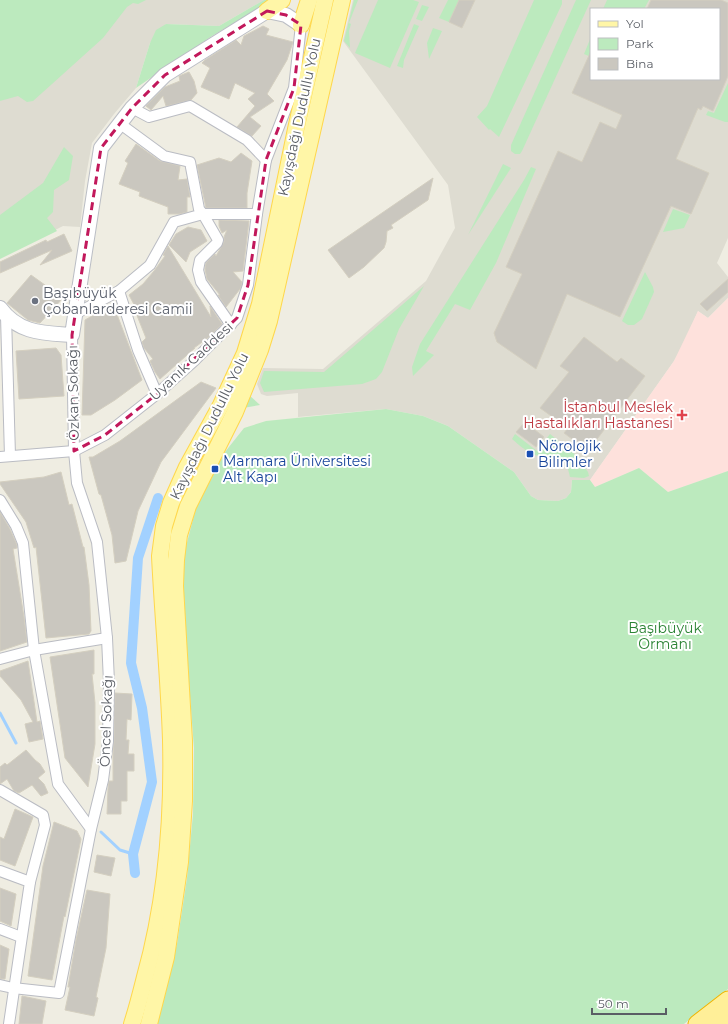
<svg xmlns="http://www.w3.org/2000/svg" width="728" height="1024" font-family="Montserrat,sans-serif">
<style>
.education{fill:#dedcd1;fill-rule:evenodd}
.medical{fill:#fee1dc}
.green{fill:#bceabe}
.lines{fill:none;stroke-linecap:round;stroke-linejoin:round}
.stream{stroke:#a2d1ff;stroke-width:3}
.canal{stroke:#a2d1ff;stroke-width:10}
.building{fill:#cac7bf;stroke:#d4cfc0}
.minor-casing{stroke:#babcc3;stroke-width:12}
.secondary-casing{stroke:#bbbec5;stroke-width:16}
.primary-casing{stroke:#ffd74b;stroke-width:18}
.trunk-casing{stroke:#f1b400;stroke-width:19}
.minor{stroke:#fff;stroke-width:10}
.secondary{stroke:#fff;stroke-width:14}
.primary{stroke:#fff6a7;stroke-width:16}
.trunk{stroke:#ffef98;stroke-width:17}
.marked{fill:none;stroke:#c2185b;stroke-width:3;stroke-dasharray:8 5;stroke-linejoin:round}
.worship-dot{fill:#6b7280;stroke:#fff;stroke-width:1.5}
.health-dot{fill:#e0444e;stroke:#fff;stroke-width:1.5}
.transit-dot{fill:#1a4fb4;stroke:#fff;stroke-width:1.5}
.labels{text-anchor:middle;stroke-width:4;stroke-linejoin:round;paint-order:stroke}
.street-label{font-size:14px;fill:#5a5e65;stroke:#fff}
.worship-label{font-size:14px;fill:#5b616d;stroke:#fff;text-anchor:start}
.health-label{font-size:14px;fill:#be3a42;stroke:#fff;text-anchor:end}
.transit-label{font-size:14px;fill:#164399;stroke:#fff;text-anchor:start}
.park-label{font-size:14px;fill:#2b8334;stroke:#fff}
</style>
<rect width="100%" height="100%" fill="#efede2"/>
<g class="education">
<polygon points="0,0 264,0 219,26 166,24 150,43 136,88 114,114 92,143 85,181 80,227 63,226 0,258"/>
<path d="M353,0H728V238L717,263L728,277V298L708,318L698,311L685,341L674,361L590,480H572L571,492L566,498L558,501L538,500L531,496L514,472L448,426L423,416L386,409L298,417V393L267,396L261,394L257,384L263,368L323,369L426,281L455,228L448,185L343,41ZM591,9H719V79H591Z"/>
</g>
<polygon class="medical" points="728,298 728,471 668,492 639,468 595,487 590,480 674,361 698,311 708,318"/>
<g class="green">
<polygon points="0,0 146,0 138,4 133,3 127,7 103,38 52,84 33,101 27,102 18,96 0,101"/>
<polygon points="264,0 273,0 212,36 136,88 150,43 156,30 166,24 219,26"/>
<polygon points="354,0 358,0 349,23 351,24 349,31 350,48 344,41"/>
<polygon points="378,0 413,0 419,2 390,68 355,53"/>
<polygon points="448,0 459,0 449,22 439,18"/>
<polygon points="534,0 562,0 562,4 499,137 490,129 489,130 477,117 487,106"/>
<polygon points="576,0 591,0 522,151 520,154 515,154 511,151 511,145"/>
<polygon points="607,0 649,0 644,9 603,9"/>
<polygon points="422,5 429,7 422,21 416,19"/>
<polygon points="414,24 419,26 404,60 403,68 397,66"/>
<polygon points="433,28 442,31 429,59 427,43"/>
<polygon points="591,37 591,57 584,54"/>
<polygon points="728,83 728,122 725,122 706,115 708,111 714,113"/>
<polygon points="64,147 73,156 69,180 54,190 53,212 47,218 57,231 0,259 0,215 43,183"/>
<polygon points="503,164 511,168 468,235"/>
<polygon points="531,167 536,169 496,263 470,310 455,304 426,351 434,355 413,376 412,367 420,344 524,180"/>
<polygon points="673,209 690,215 684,228 663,232"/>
<polygon points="645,272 653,287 654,292 642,319 634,325 628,325 622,321"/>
<polygon points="424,286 399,329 382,372 376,379 362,384 264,392 260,383 264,371 324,372"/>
<polygon points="249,395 260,405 243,408"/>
<polygon points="386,409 423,416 448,426 514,472 531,496 538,500 558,501 566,498 571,492 572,480 590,480 595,487 639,468 668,492 728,471 728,989 684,1024 156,1024 177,944 187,878 193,814 194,748 189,683 183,578 185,550 196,508 225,452 244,428 266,421"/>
<path d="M515,434L537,451L550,434L578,457L581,463L588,472L589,476L584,478L570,477C565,450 556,462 538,456C528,453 520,446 512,439Z"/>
</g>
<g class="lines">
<g class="stream">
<polyline points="0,713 16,743"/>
<polyline points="101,832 120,850 133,854"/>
</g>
<polyline class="canal" points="135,873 133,854 152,782 142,708 131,663 138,558 158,498"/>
</g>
<g class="building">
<polygon points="459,0 475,0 462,28 449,22"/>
<polygon points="651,0 721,0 728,3 728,76 713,111 703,106 701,110 698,108 676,159 709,173 691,214 671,206 620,317 567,294 536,369 497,342 494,333 522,274 506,267 558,151 582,162 600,122 616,129 622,115 572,93 591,51 591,79 719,79 719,9 647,9"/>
<polygon points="263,26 269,29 266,35 293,42 287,60 267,94 274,101 250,117 261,126 252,136 237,127 255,106 248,99 255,93 235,83 229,99 201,87 210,68 202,63 205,60 236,40 241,45 244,36"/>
<polygon points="189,72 194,81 197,93 191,100 166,106 163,96 151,110 146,106 165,87 180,81 179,76"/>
<polygon points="136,144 160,161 180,166 178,180 187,179 190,197 187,197 187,212 179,214 168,214 168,207 139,196 140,192 119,184 128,163 125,161"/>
<polygon points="241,153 252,161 247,193 247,208 206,208 197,165 219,158 231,162"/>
<polygon points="433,178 428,200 391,225 393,228 387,231 386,242 384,248 364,267 349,278 328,250"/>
<polygon points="219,220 249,221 243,271 233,272 242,282 242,284 240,289 226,307 218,295 220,295 207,279 205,269 206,263 215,254 216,256 224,242 224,237 227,230 222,233 219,226"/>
<polygon points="188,227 201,230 207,241 190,252 186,262 169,245 176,234"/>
<polygon points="64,234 72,251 40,265 52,250 0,273 0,262 46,240 47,242"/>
<polygon points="168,246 211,317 210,306 222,324 209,337 194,348 195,348 160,379 155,372 150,361 153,359 144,348 142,342 146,338 136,313 138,312 129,295 143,284 154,271 165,256 163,255"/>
<polygon points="31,275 63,298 40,323 28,320 7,303"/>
<polygon points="728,279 728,292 707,311 700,304"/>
<polygon points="113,304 142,380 115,400 91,415 82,415 85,320"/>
<polygon points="584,337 617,362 621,358 645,376 588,451 564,433 568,428 540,408 569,372 560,366"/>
<polygon points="56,348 61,355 64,396 19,399 16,351"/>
<polygon points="201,382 216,388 161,462 138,511 126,561 115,563 112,535 101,495 99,494 89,457 93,457 120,441"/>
<polygon points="525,422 544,437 536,447 516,432"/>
<polygon points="61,472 69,505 72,504 83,547 84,547 89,585 91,631 89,634 46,638 36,547 34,548 26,522 0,484 0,482 44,477"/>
<polygon points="0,512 10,529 17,545 17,548 13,549 24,617 27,642 0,651"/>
<polygon points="94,650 94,674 92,674 95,703 95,744 88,787 65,758 50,657"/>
<polygon points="28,661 37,722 40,721 43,739 29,742 25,724 33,722 21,700 0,676 0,671"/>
<polygon points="115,693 132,694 131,720 127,719 126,740 129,740 128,754 134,754 134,771 127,771 127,801 121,801 121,814 107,814 108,789 109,781 113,781 113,754 114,741"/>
<polygon points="26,750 35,760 40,764 45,772 38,778 44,784 48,793 41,796 32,785 19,793 14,791 7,779 0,784 0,767 5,763 7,765"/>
<polygon points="15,809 33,817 15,866 0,860 0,837 4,839"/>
<polygon points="54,822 77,831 81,839 65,917 64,916 52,980 28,976 43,866"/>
<polygon points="97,855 115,858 111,876 94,872"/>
<polygon points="0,888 16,894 11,926 0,921"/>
<polygon points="87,890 110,894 106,948 96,997 98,998 94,1016 65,1010 70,987 68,987 76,940"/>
<polygon points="0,945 9,949 5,979 0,979"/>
<polygon points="22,996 46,1001 42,1024 19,1024"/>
</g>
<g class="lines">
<defs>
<g id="minor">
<polyline points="132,108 149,117 190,106 247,140 266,160"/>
<polyline points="119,123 164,156 190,162 199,209 203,214 218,240 217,243 200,260 198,270 201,282 231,325"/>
<polyline points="119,291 138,350 157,394"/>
<polyline points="75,314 119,291 150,265 174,222 203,214 257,214"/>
<polyline points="6,316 10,456"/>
<polyline points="0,457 74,451 105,435 157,394 194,361 237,318 248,285 257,214 266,160 294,88 301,25"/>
<polyline points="0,500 16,526 23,543 34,650 58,784 91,829"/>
<polyline points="0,659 34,650 107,638"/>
<polyline points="0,790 43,815 45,825 30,882"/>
<polyline points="0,871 30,882 9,1024"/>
<polyline points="0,929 21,937"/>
<polyline points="0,985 13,988 59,993 91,829 103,780 108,741 109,682 107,638 97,542 77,483 74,451 72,335"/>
</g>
<path id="secondary" d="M0,308C19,334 44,333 72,335L101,148L132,108L165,75L267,11L286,15L301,25"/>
<g id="primary">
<polyline points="267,11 282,0"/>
<polyline points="301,25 309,0"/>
<path d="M132,1024C137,1009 141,993 145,977C166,901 173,820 171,740C169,679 163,617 160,556L164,526L171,503L187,467L221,405L245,353L260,304L296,129L325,0"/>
<polyline points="149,1024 166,957 180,862 184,801 184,741 175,586 176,560 179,535 188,506 235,412 260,350 269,321 342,0"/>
</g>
<g id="trunk">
<polyline points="697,1024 728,1000"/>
<polyline points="719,1024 728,1017"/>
</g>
</defs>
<use href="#minor" class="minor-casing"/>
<use href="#secondary" class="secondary-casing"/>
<use href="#primary" class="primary-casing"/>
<use href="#trunk" class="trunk-casing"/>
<use href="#minor" class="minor"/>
<use href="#secondary" class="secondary"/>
<use href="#primary" class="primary"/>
<use href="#trunk" class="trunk"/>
</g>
<path class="marked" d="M267,11L286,15L301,25L294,88L266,160L248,285L237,318L157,394L105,435L74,451L72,335L101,148L132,108L165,75Z"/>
<circle class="worship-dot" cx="35" cy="301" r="4"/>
<path class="health-dot" d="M680 409h4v4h4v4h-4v4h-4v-4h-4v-4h4z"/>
<g class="transit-dot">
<rect x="526" y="450" width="8" height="8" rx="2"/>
<rect x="211" y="465" width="8" height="8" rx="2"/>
</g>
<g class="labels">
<g class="street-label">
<text transform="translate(299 117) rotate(-78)" y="5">Kayışdağı Dudullu Yolu</text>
<text transform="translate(191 361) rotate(-43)" y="5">Uyanık Caddesi</text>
<text transform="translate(73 393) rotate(-91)" y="5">Özkan Sokağı</text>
<text transform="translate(209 426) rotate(-64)" y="5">Kayışdağı Dudullu Yolu</text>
<text transform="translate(106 721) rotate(-88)" y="5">Öncel Sokağı</text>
</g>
<g class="worship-label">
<text x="43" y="298">Başıbüyük<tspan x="43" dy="16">Çobanlarderesi Camii</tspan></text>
</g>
<g class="health-label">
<text x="673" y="412">İstanbul Meslek<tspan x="673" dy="16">Hastalıkları Hastanesi</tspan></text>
</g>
<g class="transit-label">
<text x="538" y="451">Nörolojik<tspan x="538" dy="16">Bilimler</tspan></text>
<text x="223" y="466">Marmara Üniversitesi<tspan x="223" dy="16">Alt Kapı</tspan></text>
</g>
<g class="park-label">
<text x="665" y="633">Başıbüyük<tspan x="665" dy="16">Ormanı</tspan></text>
</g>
</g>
<rect x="590" y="8" width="130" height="72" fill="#ffffff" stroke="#bdbfc1"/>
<rect x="598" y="21" width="20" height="6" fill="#fff6a7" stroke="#bdbfc1"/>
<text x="626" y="28" font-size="12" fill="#5a5e65">Yol</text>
<rect x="598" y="38" width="20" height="12" fill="#bceabe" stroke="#bdbfc1"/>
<text x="626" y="48" font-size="12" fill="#5a5e65">Park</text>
<rect x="598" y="58" width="20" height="12" fill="#cac7bf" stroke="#bdbfc1"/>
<text x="626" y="68" font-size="12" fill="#5a5e65">Bina</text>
<path d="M592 1008v6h74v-6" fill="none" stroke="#5a5e65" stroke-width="2"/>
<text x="598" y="1008" font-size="12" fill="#5a5e65" stroke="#ffffff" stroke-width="3" paint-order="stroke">50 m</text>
</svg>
